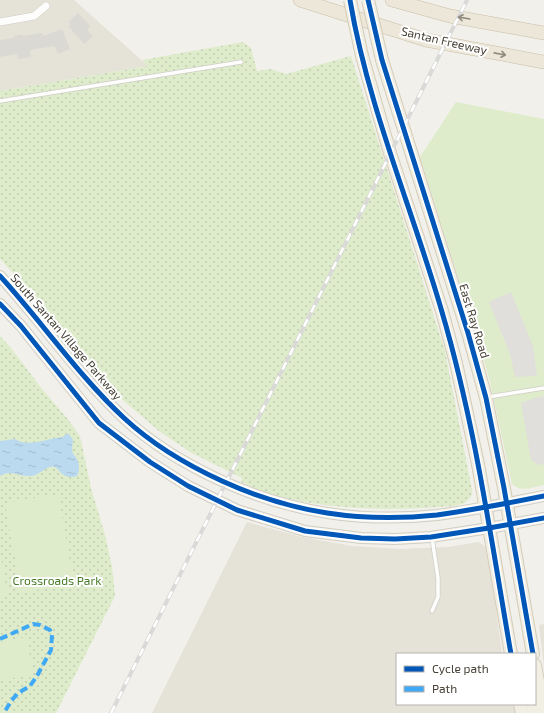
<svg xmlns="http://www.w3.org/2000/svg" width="544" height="713" font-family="'Exo 2',sans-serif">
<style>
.residential{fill:#e5e2d8}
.grass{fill:url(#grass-dots)}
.pitch{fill:#deeccb}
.parking{fill:#e1dfdb}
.water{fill:url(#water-ripples)}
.building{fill:#dbd9d3}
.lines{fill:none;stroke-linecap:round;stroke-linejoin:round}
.service-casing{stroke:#cfcdc8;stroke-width:5}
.minor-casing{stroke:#cfcdc8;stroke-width:8}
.secondary-casing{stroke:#d1cdc2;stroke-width:12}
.primary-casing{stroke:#d4ccb8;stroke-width:14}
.motorway-casing{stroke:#c9bea6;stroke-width:14}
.service{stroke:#fdfdfc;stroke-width:3.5}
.minor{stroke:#fdfdfc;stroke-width:7}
.secondary{stroke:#f7f5ef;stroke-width:10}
.primary{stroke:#f1eee4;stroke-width:12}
.motorway{stroke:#ede7d9;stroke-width:13}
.rail-casing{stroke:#d9d9d8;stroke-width:4}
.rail{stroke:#fff;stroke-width:2.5;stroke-dasharray:8;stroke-linecap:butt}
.primary-bridge-casing{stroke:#d4ccb8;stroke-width:14;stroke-linecap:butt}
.primary-bridge{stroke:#f1eee4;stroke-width:12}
.quiet{stroke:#3fa9f5;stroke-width:4;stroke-dasharray:8 4;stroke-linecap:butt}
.cycleway-casing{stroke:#fff;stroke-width:8}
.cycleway{stroke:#0057b8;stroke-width:5}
.oneway{stroke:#928c80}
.labels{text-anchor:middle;stroke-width:4;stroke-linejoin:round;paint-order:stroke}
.street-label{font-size:12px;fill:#484237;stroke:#fff}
.park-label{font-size:12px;fill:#467b28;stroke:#fff}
</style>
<defs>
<pattern id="grass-dots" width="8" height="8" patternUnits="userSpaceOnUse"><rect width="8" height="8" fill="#deeccb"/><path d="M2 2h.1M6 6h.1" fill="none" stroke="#c0ccaf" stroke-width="1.8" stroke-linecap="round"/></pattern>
<pattern id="water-ripples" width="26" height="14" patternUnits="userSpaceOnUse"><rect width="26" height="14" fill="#bbdaef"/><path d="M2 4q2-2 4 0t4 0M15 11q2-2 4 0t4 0" fill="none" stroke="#a2bcce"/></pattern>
</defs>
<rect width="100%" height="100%" fill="#f1f0eb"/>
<g class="residential">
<polygon points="0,0 74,0 148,66 0,91"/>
<polygon points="247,522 302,537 352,546 400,549 448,547 479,542 483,545 485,547 487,554 495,602 502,654 397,654 397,704 513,704 516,713 152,713"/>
<polygon points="544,624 544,668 539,625"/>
</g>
<g class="grass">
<path d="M243,42L251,48L257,71L271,69L286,74L351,56L445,351L472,490C472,495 471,498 467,501C460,507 447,506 438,507C386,511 340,509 289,499C272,496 257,489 241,482L242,478L190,452L159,431L118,396L79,351L35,297L0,259V91L148,66L142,60Z"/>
<polygon points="0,336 11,348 42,389 67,418 80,436 91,488 105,535 112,566 115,596 56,713 0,713"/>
</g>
<g class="pitch">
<path d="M456,102L544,119V485C533,487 521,493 512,484L490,382L479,343L420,157Z"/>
<polygon points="58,494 74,583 21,593 5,503"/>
<polygon points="0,552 8,596 0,597"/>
<polygon points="27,637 33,675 0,680 0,642"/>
</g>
<g class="parking">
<polygon points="511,292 533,346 537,376 515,377 510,354 489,302"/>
<polygon points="544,396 544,464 538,465 531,460 521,403 535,398"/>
</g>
<path class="water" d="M66,434H69L73,440L72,448L73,454C79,459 81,469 77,476C59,481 61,465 50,467C43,469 38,476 30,476C19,477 11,469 0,476V441L15,439C28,448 49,438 63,437Z"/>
<g class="building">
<polygon points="78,13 90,26 87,30 93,36 84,44 68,26 71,25 68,22"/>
<polygon points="62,29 70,49 58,54 54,46 30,50 31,57 18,59 17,54 0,57 0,40 14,38 14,36 21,34 22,36 43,33 43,36"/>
</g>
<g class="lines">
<defs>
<g id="service">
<polyline points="0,101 241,62"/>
<polyline points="488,397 544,388"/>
<polyline points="432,538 438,578 438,597 432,611"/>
</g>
<polyline id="minor" points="0,22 34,16 46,6"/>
<g id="secondary">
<path d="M0,276C42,322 78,375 124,418C153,445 187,465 222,481C292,513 361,523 437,515C473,510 509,503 544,496"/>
<polyline points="0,304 21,326 99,423 150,462 188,486 237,510 305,531 361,538 395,539 431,537 489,528 544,518"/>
</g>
<g id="primary">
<polyline points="362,56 390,153 442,311 456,363 478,464 511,654"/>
<polyline points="382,60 468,333 486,398 504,488 533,654"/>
<polyline points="535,665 544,713"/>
<polyline points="520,704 522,713"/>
<polyline points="532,704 534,713"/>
</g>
<g id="motorway">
<polyline points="300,0 426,40 544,62"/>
<polyline points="392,0 450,16 544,33"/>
</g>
</defs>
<use href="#service" class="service-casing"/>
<use href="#minor" class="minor-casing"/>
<use href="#secondary" class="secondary-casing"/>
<use href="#primary" class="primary-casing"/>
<use href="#motorway" class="motorway-casing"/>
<use href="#service" class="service"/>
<use href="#minor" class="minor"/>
<use href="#secondary" class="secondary"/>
<use href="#primary" class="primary"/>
<use href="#motorway" class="motorway"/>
<defs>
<polyline id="rail" points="111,713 467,0"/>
</defs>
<use href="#rail" class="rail-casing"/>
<use href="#rail" class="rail"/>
<defs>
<g id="primary-bridge">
<polyline points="350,0 362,56"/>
<polyline points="368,0 382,60"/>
</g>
</defs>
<use href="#primary-bridge" class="primary-bridge-casing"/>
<use href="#primary-bridge" class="primary-bridge"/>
<polyline class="quiet" points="0,639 33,624 40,625 50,630 52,635 51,650 37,676 30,686 18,693 11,701 4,713"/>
<defs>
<g id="cycleway">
<path d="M350,0C368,107 412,208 442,312C475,424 491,539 511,654"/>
<polyline points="368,0 382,60 468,333 486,398 504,488 533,654"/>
<path d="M0,276C42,322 78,375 124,418C153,445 187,465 222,481C292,513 361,523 437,515C473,510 509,503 544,496"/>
<polyline points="0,304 21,326 99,423 150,462 188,486 237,510 305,531 361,538 395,539 431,537 489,528 544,518"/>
</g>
</defs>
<use href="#cycleway" class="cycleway-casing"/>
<use href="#cycleway" class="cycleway"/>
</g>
<defs><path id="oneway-shaft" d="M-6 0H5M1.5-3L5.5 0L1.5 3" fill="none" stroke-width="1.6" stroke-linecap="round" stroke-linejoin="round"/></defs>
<g class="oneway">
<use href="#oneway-shaft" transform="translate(464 18) rotate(-170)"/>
<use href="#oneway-shaft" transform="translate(500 54) rotate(11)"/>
</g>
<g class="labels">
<g class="street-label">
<text transform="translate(444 41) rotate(13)" y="4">Santan Freeway</text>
<text transform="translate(474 321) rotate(73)" y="4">East Ray Road</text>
<text transform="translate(66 337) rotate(49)" y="4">South Santan Village Parkway</text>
</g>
<g class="park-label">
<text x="57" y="585">Crossroads Park</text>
</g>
</g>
<rect x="396" y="653" width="140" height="52" fill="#ffffff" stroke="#b6b3af"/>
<rect x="404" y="666" width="20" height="6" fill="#0057b8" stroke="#b6b3af"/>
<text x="432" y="673" font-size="12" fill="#484237">Cycle path</text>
<rect x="404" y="686" width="20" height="6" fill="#3fa9f5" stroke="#b6b3af"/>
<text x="432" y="693" font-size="12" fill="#484237">Path</text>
</svg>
